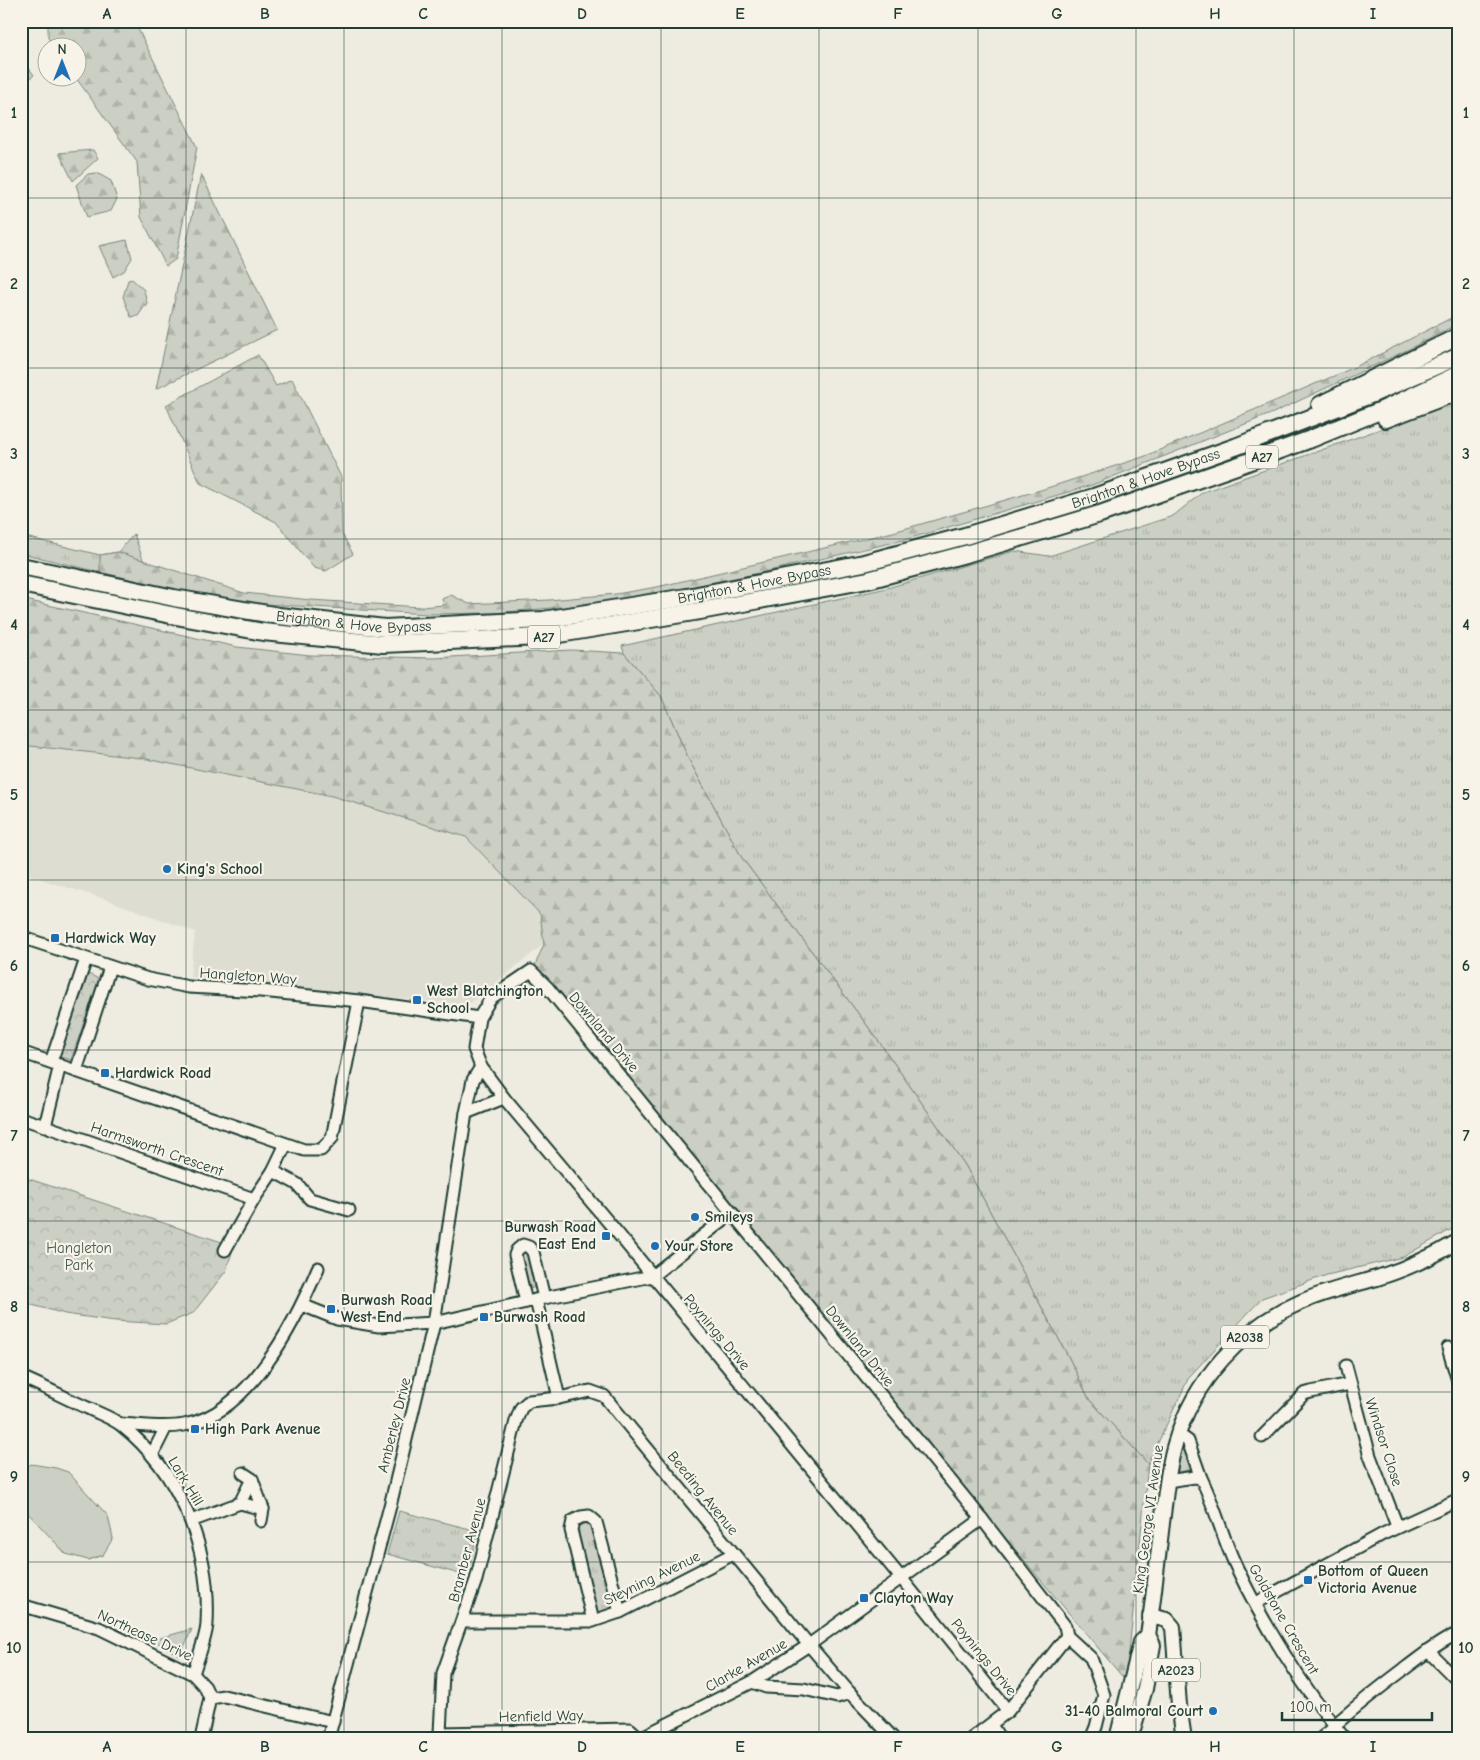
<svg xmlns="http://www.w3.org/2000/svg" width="1480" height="1760" font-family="'Comic Neue',sans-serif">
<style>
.built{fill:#ddddd2}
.grass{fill:url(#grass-tufts);stroke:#76867c}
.forest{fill:url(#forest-firs);stroke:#76867c}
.park{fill:url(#park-crowns);stroke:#76867c}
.garden{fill:#cccfc4;stroke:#76867c}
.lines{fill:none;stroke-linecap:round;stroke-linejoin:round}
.minor-casing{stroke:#1f3d34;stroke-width:15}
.major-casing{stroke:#1f3d34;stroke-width:18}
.highway-casing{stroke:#1f3d34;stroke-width:20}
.minor{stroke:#f7f3e8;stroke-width:11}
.major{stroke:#f7f3e8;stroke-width:14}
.highway{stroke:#f7f3e8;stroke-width:16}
.grid{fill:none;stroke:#1f3d34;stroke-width:1;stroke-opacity:0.55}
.poi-dot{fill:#1f6fb2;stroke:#f7f3e8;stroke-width:2}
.labels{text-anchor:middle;stroke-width:4.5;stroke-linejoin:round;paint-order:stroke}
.shield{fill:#f7f3e8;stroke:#60746a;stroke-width:1}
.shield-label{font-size:14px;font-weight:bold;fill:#1f3d34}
.street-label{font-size:15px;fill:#1f3d34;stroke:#f7f3e8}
.poi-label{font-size:15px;font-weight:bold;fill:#1f3d34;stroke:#f7f3e8;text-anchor:start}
.park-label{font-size:15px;fill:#425a51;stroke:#f7f3e8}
.neatline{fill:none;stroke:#1f3d34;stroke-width:2}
.grid-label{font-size:16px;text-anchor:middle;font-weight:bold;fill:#1f3d34}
</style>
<defs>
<pattern id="grass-tufts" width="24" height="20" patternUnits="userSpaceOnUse" patternTransform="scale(1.25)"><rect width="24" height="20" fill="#cccfc4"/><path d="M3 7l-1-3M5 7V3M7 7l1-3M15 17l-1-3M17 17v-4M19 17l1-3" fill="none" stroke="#afb3a9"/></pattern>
<pattern id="forest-firs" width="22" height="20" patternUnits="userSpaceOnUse" patternTransform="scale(1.25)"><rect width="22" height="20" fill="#cccfc4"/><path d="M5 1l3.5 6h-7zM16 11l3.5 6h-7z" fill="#afb3a9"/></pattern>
<pattern id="park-crowns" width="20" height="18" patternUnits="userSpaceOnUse" patternTransform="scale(1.25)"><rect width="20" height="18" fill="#cccfc4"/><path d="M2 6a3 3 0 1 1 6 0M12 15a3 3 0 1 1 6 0" fill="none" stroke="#afb3a9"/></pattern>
</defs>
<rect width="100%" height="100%" fill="#eeece1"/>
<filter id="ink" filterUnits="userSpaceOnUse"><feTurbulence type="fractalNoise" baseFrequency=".02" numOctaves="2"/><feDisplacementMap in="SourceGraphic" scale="10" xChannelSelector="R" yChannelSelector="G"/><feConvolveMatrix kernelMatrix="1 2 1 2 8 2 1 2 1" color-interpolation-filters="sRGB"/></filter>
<g filter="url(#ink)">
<polygon class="built" points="21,745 141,758 332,796 466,837 540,914 544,944 468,1005 190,977 195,932 111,901 21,873"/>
<g class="grass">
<polygon points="1459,401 1459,1225 1403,1257 1327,1275 1262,1298 1189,1377 1148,1464 1089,1399 1069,1358 965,1165 875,1036 742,858 689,760 661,696 624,653 622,646 887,588 1014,551 1049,556 1173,516 1203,492"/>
<polygon points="134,534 152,585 21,553 21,536 100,555 118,552"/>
<polygon points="1183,1447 1185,1447 1193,1469 1180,1472 1178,1470 1181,1449"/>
<polygon points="399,1511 478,1531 467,1576 387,1554"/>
<polygon points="587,1519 592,1526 613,1605 607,1614 597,1610 574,1529 576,1523"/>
<polygon points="192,1629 180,1656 153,1640"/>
<polygon points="607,1734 609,1739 457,1739 459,1736"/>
</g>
<g class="forest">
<polygon points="48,21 134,21 197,147 176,259 166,266 141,217 137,162 76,78 78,48 55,47 48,38"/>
<polygon points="21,58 34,75 23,84 21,81"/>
<polygon points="93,150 98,158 73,181 59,153"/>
<polygon points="97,173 111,181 117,199 111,211 87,217 76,185 88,174"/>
<polygon points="201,174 277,330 156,389"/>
<polygon points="127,240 132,258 124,271 113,277 99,246"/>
<polygon points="132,279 144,290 147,303 138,316 131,317 123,297 128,280"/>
<polygon points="1459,314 1459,323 1409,349 1273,413 1092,485 904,540 720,582 584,605 495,613 426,614 249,603 188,593 100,572 100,555 118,552 244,593 311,600 421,607 444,605 442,599 451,595 469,604 549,600 616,594 657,587 893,532 1044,489 1143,457 1355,367"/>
<polygon points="258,355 276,386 292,379 341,477 342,534 353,554 326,571 314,568 276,522 200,483 166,405"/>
<polygon points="21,599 237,647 310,655 434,658 571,650 624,653 661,696 689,760 742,858 875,1036 965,1165 1069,1358 1089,1399 1148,1464 1126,1681 531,975 544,944 540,914 466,837 332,796 141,758 21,745"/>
</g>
<g class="park">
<polygon points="86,973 99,979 71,1060 58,1056"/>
<polygon points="29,1179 234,1246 226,1271 193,1313 166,1324 115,1321 65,1314 21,1302 21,1204"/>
<polygon points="523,1250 529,1252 537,1287 528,1289 520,1254"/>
</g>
<polygon class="garden" points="31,1464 56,1468 68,1472 108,1516 113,1538 103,1555 88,1560 66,1554 26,1511 21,1484 21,1472"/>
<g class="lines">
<defs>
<g id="minor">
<polyline points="21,937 148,979 189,987 261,991 359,1001 479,1018"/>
<polyline points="21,1052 304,1150 321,1150 332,1138 359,1001"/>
<polyline points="51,1062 86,959"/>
<polyline points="76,1071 110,967"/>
<polyline points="466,1113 504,1098"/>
<polyline points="21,1118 45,1126 60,1065"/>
<polyline points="51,1128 254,1199 273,1171 286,1144"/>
<polyline points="273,1171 297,1184 310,1199 349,1210"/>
<polyline points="225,1250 254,1199"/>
<polyline points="536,1300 559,1398"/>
<polyline points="526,1302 515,1255 517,1250 523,1245 529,1247 533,1252 544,1298"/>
<polyline points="302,1305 337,1319 379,1326 434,1323 544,1298 652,1276 732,1213"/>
<polyline points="1448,1348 1459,1384"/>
<polyline points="1346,1366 1370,1456 1397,1526"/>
<path d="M21,1377C45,1387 67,1399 90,1409C100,1414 112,1418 121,1425C179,1471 211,1548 207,1623C207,1636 197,1660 193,1674"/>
<path d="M120,1424C141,1425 163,1429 184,1425C249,1414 295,1323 318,1268"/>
<polyline points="1178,1434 1188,1441 1201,1478"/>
<polyline points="1262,1437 1304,1394 1311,1392 1350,1384"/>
<polyline points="152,1455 166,1427"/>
<polyline points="252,1479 263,1509 261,1521"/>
<path d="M1167,1481L1195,1477L1201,1478C1215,1506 1222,1536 1235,1564C1263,1624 1303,1688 1345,1739"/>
<polyline points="240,1503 263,1509"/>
<polyline points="191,1521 240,1503 252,1479 243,1473"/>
<polyline points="1256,1603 1383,1534 1459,1499"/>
<polyline points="21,1605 99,1628 193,1674 205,1687 210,1698"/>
<polyline points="463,1621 593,1621 620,1612 733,1554"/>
<polyline points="593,1621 571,1530 573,1521 581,1517 589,1516 596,1522 620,1612"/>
<polyline points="1067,1636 1091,1658 1104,1695 1096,1727 1091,1739"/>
<polyline points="1428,1651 1459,1682"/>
<polyline points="752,1682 766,1687 804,1689 837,1697 850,1693"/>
<polyline points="210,1698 224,1696 333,1722"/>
<polyline points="991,1725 1000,1739"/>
<polyline points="440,1733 630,1729 640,1738"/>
<polyline points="201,1739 210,1698"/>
<polyline points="328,1739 390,1506 434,1323 466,1113 473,1080 481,1067"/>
<polyline points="442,1739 440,1733 443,1673 476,1580 516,1421 521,1408 529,1401 559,1398 590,1391 604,1396 809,1645 850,1693 894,1739"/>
<polyline points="638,1739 752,1682 809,1645 982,1519"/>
<polyline points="971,1739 1008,1711 1067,1636 1065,1626 982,1519 548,988 531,971 491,998 479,1018 474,1049 481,1067 504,1098 620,1236 902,1579 1008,1711"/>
<path d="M1320,1739L1335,1727L1337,1723C1360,1703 1383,1685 1407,1667C1423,1655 1440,1641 1459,1633"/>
</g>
<g id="major">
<polyline points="1150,1616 1167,1620 1173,1627 1179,1705 1184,1739"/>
<path d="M1117,1739L1141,1642L1148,1635C1154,1595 1158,1555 1163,1515C1166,1491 1168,1467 1175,1444C1193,1381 1241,1328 1301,1302C1326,1291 1353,1285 1380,1277C1408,1268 1434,1256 1459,1241"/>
<polyline points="1130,1739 1145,1689 1153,1645 1148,1635"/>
</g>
<g id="highway">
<polyline points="1320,405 1459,336"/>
<polyline points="1386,419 1459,391"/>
<path id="s1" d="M21,566L174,598L279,616L385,628L543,620L687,597L864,563L965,536L1094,497L1235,447L1375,393L1459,356"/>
<polyline points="21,584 176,616 263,632 383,644 541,637 700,611 868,580 969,553 1100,514 1242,464 1311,439 1382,410 1459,374"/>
</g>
</defs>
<use href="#minor" class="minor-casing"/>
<use href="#major" class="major-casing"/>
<use href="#highway" class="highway-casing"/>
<use href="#minor" class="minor"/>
<use href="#major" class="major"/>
<use href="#highway" class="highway"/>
</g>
</g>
<path class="grid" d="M186,21V1739M344,21V1739M502,21V1739M661,21V1739M819,21V1739M978,21V1739M1136,21V1739M1294,21V1739M21,198H1459M21,368H1459M21,539H1459M21,710H1459M21,880H1459M21,1050H1459M21,1221H1459M21,1392H1459M21,1562H1459"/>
<g class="poi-dot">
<circle cx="167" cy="869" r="5"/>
<rect x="50" y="933" width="10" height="10" rx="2.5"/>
<rect x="412" y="995" width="10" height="10" rx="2.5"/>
<rect x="100" y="1068" width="10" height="10" rx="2.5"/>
<circle cx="695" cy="1217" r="5"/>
<rect x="601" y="1231" width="10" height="10" rx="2.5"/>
<circle cx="655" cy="1246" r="5"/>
<rect x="326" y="1304" width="10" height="10" rx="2.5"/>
<rect x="479" y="1312" width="10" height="10" rx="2.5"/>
<rect x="190" y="1424" width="10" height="10" rx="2.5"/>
<rect x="1303" y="1575" width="10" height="10" rx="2.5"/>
<rect x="859" y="1593" width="10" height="10" rx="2.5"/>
<circle cx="1213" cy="1711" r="5"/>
</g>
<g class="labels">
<g class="shield">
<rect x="1246" y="445.5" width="32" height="23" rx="4"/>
<rect x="528" y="625.5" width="32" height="23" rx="4"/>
<rect x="1221" y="1325.5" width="48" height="23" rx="4"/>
<rect x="1152" y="1658.5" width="48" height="23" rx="4"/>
</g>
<g class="shield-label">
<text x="1262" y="462">A27</text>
<text x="544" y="642">A27</text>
<text x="1245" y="1342">A2038</text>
<text x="1176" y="1675">A2023</text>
</g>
<g class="street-label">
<text dy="5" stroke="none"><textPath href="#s1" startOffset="1148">Brighton &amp; Hove Bypass</textPath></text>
<text dy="5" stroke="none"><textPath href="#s1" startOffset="742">Brighton &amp; Hove Bypass</textPath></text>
<text dy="5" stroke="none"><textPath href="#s1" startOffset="338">Brighton &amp; Hove Bypass</textPath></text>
<text transform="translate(248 976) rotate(4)" y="5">Hangleton Way</text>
<text transform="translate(604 1032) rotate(50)" y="5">Downland Drive</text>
<text transform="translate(157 1149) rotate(19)" y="5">Harmsworth Crescent</text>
<text transform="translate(717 1332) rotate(50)" y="5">Poynings Drive</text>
<text transform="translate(860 1346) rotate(51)" y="5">Downland Drive</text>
<text transform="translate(394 1425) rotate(-76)" y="5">Amberley Drive</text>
<text transform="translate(1384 1442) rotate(72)" y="5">Windsor Close</text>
<text transform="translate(186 1481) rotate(59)" y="5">Lark Hill</text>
<text transform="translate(703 1493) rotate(51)" y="5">Beeding Avenue</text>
<text transform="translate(1148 1519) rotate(-82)" y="5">King George VI Avenue</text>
<text transform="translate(467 1550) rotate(-75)" y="5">Bramber Avenue</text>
<text transform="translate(652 1578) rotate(-26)" y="5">Steyning Avenue</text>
<text transform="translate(1284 1619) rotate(60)" y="5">Goldstone Crescent</text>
<text transform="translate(145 1635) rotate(25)" y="5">Northease Drive</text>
<text transform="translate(984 1657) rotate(51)" y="5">Poynings Drive</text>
<text transform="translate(746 1665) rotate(-30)" y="5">Clarke Avenue</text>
<text transform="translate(541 1716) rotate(-1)" y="5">Henfield Way</text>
</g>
<g class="poi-label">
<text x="177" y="874">King's School</text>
<text x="65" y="943">Hardwick Way</text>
<text x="427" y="996">West Blatchington<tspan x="427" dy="17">School</tspan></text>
<text x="115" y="1078">Hardwick Road</text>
<text x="705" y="1222">Smileys</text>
<text x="596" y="1232" text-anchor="end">Burwash Road<tspan x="596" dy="17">East End</tspan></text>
<text x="665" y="1251">Your Store</text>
<text x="341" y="1305">Burwash Road<tspan x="341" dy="17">West End</tspan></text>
<text x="494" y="1322">Burwash Road</text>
<text x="205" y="1434">High Park Avenue</text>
<text x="1318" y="1576">Bottom of Queen<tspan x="1318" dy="17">Victoria Avenue</tspan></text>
<text x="874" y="1603">Clayton Way</text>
<text x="1203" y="1716" text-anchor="end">31-40 Balmoral Court</text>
</g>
<g class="park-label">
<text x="79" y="1253">Hangleton<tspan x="79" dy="17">Park</tspan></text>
</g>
</g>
<rect width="1480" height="1760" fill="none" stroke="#f7f3e8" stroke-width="55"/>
<g transform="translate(62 62)"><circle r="24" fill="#f7f3e8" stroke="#a1aaa0"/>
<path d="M0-4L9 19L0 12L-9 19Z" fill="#1f6fb2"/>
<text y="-8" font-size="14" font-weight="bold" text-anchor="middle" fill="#1f3d34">N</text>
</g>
<path d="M1282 1712v8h150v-8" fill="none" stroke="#1f3d34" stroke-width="2.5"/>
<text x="1290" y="1712" font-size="15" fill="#1f3d34" stroke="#f7f3e8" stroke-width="4" paint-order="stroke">100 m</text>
<rect x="28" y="28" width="1424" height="1704" class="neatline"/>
<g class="grid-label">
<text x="107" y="19">A</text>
<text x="265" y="19">B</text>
<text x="423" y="19">C</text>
<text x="582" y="19">D</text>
<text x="740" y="19">E</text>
<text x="898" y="19">F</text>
<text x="1057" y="19">G</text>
<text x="1215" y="19">H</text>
<text x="1373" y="19">I</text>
<text x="14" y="118">1</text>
<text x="1466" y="118">1</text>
<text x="14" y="289">2</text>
<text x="1466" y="289">2</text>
<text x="14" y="459">3</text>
<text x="1466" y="459">3</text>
<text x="14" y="630">4</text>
<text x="1466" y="630">4</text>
<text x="14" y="800">5</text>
<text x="1466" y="800">5</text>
<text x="14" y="971">6</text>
<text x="1466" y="971">6</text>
<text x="14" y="1141">7</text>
<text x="1466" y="1141">7</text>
<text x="14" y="1312">8</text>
<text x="1466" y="1312">8</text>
<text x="14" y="1482">9</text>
<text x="1466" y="1482">9</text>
<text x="14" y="1653">10</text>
<text x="1466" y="1653">10</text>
<text x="107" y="1752">A</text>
<text x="265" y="1752">B</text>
<text x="423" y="1752">C</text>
<text x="582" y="1752">D</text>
<text x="740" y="1752">E</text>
<text x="898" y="1752">F</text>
<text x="1057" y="1752">G</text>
<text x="1215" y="1752">H</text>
<text x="1373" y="1752">I</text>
</g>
</svg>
